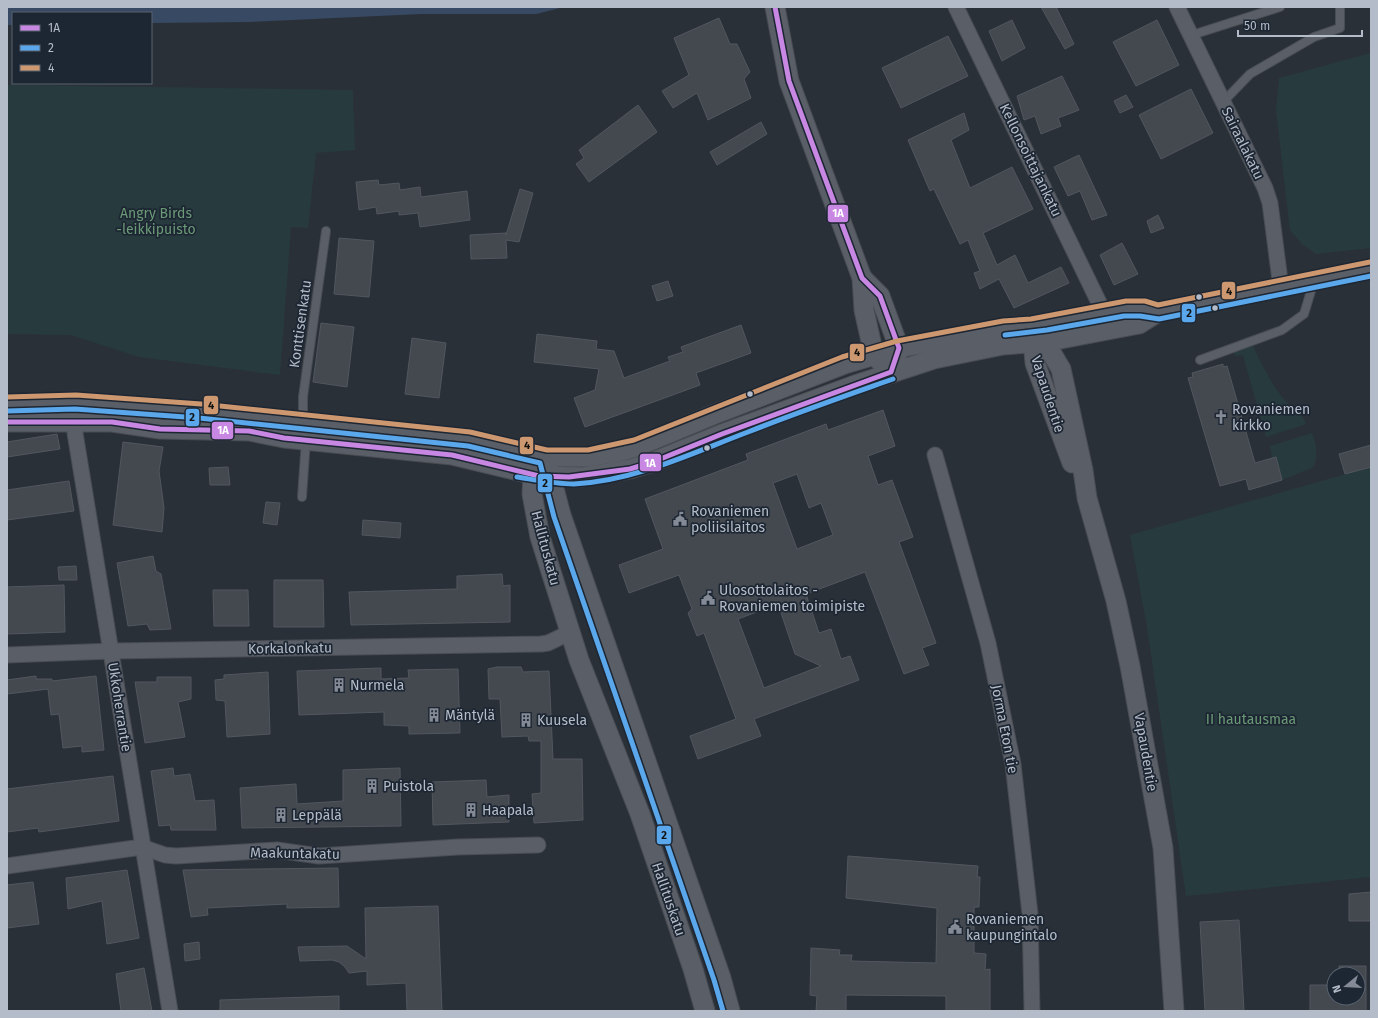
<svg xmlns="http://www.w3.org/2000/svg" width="1378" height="1018" font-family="'Fira Sans',sans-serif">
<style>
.green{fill:#273a3e}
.water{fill:#384963}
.building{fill:#444950;stroke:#52575f;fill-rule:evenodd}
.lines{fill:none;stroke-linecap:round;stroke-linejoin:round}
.service-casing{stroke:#484c53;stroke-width:10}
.minor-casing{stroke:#484c53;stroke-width:17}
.tertiary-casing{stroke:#484c53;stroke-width:21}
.service{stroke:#5a5e66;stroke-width:8}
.minor{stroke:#5a5e66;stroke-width:15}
.tertiary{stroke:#5a5e66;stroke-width:19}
.bus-1-casing{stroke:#1d2633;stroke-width:8}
.bus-2-casing{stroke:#1d2633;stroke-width:8}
.bus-3-casing{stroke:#1d2633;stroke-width:8}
.bus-1{stroke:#c787e3;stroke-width:5}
.bus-2{stroke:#5aa8eb;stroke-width:5}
.bus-3{stroke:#cd976f;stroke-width:5}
.bus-dot{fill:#b4bcc9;stroke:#1d2633;stroke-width:1.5}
.labels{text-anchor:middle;stroke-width:3.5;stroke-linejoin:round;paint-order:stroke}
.street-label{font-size:14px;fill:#b4bcc9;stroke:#1d2633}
.park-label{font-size:14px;fill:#6b9a76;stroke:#1d2633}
.poi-label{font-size:14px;fill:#b4bcc9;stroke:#1d2633;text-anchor:start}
.line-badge{stroke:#1d2633;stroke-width:1.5}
.badge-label{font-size:11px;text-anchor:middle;font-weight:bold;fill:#fff}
.pale-badge-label{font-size:11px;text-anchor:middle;font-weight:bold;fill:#111}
</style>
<rect width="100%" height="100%" fill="#2a3038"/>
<g class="green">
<polygon points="1371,53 1371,248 1316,254 1302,244 1290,230 1276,110 1279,78"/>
<polygon points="7,85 353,90 355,150 316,153 308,228 291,227 280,375 139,357 71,335 7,334"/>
<path d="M1253,346C1261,363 1270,381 1281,396C1290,407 1301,410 1306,424L1266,437L1243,355L1235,356L1234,352Z"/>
<path d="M1312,433C1317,446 1318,454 1314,467L1282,480L1276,457L1272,458L1270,446Z"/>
<polygon points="1371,467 1371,877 1186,896 1147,627 1130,535"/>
</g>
<polygon class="water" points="7,7 564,7 536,14 421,14 249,22 151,23 151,13 13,13 13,25 7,25"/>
<g class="building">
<polygon points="1041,7 1056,7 1074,44 1065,49"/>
<polygon points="719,18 730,44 737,44 750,72 744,79 751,98 708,120 697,93 673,108 662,91 689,75 674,38"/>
<polygon points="1012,20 1025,48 1002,61 989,31"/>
<polygon points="1157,20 1179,65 1136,86 1113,42"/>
<polygon points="948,36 968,76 901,108 882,68"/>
<polygon points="1062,76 1079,110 1058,118 1061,126 1041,134 1035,116 1024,120 1017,96"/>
<polygon points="1191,89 1213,133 1161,159 1139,115"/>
<polygon points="1126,95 1133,107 1120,113 1114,101"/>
<polygon points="638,105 657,132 589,182 576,164 584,158 579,150"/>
<polygon points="964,113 969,130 951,140 970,188 1012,167 1033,209 983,233 997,265 1015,255 1028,283 1061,267 1069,283 1014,308 999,279 980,289 974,273 980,271 968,240 960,244 934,189 930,191 908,140"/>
<polygon points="761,122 767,134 717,165 710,152"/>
<polygon points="1079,155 1107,215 1092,220 1080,191 1068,196 1054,167"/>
<polygon points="378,180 379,185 399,183 400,190 420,187 421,197 467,191 470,220 420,227 418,213 399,215 399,211 377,214 376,207 359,210 356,182"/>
<polygon points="520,189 533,193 519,242 506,240 507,258 471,259 470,235 506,233 506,235"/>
<polygon points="1158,215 1164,228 1151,233 1147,221"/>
<polygon points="339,238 374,241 369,297 334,294"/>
<polygon points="1122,243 1138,274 1114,285 1100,255"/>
<polygon points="668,281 673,296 657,301 652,286"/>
<polygon points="321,323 354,327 347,387 313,382"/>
<polygon points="741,325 751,353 696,373 700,385 585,427 574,398 595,390 599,369 534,362 537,334 597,341 596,349 614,351 624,378 670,361 668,357 683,352 681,347"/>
<polygon points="412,338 446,343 439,398 405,394"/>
<polygon points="1223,364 1223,367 1227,366 1255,463 1276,457 1282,480 1249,490 1246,479 1220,486 1188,378 1193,377 1192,373"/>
<path d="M883,410L895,446L868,456L878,485L892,480L913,537L899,542L936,643L922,648L929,665L904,674L865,572L806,594L819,633L831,629L841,659L850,656L859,680L754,719L761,736L698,759L690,736L736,719L704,633L697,636L688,613L692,609L679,575L629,593L619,565L663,549L645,499L748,460L746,454L826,424L828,430ZM797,474L809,508L821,503L833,535L797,549L773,483ZM778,604L795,654L821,666L764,688L738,619Z"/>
<polygon points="57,434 60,449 7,457 7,442"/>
<polygon points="123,442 163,447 159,471 164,508 162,532 113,525"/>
<polygon points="1371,445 1371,467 1345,474 1339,454"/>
<polygon points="228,467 230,485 210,485 209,468"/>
<polygon points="69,481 74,511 7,520 7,490"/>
<polygon points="266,502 280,503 277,525 263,523"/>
<polygon points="363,520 401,523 400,538 362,535"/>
<polygon points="153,556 156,571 161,574 171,629 150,630 147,624 128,626 117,563"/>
<polygon points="76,566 77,580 59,580 58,567"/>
<polygon points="502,574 503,586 510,585 510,622 351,625 349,592 457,589 457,576"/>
<polygon points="274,580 323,580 324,627 274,627"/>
<polygon points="64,585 65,632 7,634 7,587"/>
<polygon points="213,590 248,590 249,626 214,626"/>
<polygon points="497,667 521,667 523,672 549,671 553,759 582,759 583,820 534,823 532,794 541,793 541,741 529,741 528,736 502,737 500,699 489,699 488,669"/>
<polygon points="381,668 381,679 409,678 408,670 458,669 460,733 409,734 409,726 384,725 384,712 299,715 297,671"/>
<polygon points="268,672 270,734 227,737 225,701 216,700 215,680 224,679 224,675"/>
<polygon points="36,676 36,679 52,679 52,681 96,676 104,750 82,752 82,746 63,748 59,714 51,715 48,689 7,694 7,680"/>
<polygon points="157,677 191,677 191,699 178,702 185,737 145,743 135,682 157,682"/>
<polygon points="173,768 174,776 190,774 195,801 214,800 216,830 171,830 170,825 159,826 151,771"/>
<polygon points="400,768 401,826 242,828 240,788 296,784 297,804 343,801 343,770"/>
<polygon points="113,776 119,821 39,832 38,828 7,832 7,789"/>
<polygon points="486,780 487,797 509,795 509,822 433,825 432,782"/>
<polygon points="848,856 978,866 977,877 980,877 979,907 974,907 974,953 986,954 985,970 990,969 990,1011 946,1011 946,996 846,995 846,1011 816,1011 817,996 810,995 811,948 840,950 839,955 852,955 851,961 936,963 937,908 846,898"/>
<polygon points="338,868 339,907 287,908 287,904 207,908 208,915 191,917 183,870"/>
<polygon points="127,870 139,938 107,944 102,901 68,909 66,878"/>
<polygon points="33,882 39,924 7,928 7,885"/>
<polygon points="1371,892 1371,921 1349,921 1349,894"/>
<polygon points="438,906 442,1011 407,1011 406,983 367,985 367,971 349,973 345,967 339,962 332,960 300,961 298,947 347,946 366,959 365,908"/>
<polygon points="1239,920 1244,1011 1205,1011 1200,922"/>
<polygon points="199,942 200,959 185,961 184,944"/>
<polygon points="1339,966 1366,966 1366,1011 1310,1011 1310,985 1328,985 1329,982 1334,982 1334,998 1358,998 1358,974 1339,974"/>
<polygon points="144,968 152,1011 121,1011 116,974"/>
<polygon points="339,996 339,1011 220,1011 220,1000"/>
</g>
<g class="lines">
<defs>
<g id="service">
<polyline points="1192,35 1280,7"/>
<polyline points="1223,102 1250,74 1314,37 1340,28 1340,7"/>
<polyline points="1200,360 1282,330 1304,314 1314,281"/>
<polyline points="303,422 303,397 326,231"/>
<polyline points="302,497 306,440"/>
</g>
<g id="minor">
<polyline points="956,7 1104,313"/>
<polyline points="1177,7 1265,188 1270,203 1281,288"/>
<polyline points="75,402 75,433 170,1011"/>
<polyline points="935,455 988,643 1013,764 1030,914 1032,1011"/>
<polyline points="7,655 112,651 541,644 548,643 571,632"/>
<polyline points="7,866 142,847 165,855 176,856 277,850 319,856 458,847 538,845"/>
</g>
<g id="tertiary">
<polyline points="775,7 789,81 862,278 864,310 874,355 883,364"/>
<polyline points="862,278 880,296 899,348 896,360"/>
<polyline points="1032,331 1035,363 1072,463"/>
<polyline points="1038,333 1045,342 1061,369 1083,470 1087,498 1116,601 1130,666 1163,848 1174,1011"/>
<polyline points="7,404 75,402 200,411 469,439 546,457 589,457 619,452 636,447 713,415 845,364 899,348 1004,328 1032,326 1127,308 1144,308 1158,312"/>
<polyline points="7,422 112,422 160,429 249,431 284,438 452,455 539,476 583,477 630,469 653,462 722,434 855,385 934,359 1003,345 1045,342 1139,324 1158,312 1371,269"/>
<polyline points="541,464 533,474 532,494 540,537 579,660 640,814 693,969 705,1011"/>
<polyline points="548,466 561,515 721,978 730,1011"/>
</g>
</defs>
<use href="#service" class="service-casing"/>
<use href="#minor" class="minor-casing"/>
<use href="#tertiary" class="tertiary-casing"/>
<use href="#service" class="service"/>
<use href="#minor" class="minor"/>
<use href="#tertiary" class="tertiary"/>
<defs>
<polyline id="bus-1" points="7,422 112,422 160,429 249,431 284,438 452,455 539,476 569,477 630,469 653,462 722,434 891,372 899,348 880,296 862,278 789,81 775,7"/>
<g id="bus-2">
<polyline points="1005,335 1047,330 1124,316 1140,316 1159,319 1371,276"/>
<polyline points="7,411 75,409 199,418 468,446 540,463 554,517 714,980 723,1011"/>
<path d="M517,477C536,480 555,484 574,484C635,481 692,453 748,432C796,413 845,396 893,379"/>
</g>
<polyline id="bus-3" points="7,397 76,395 201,404 470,432 547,450 588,450 634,440 842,357 897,341 1003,321 1031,319 1126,301 1145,301 1158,305 1370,262"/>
</defs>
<use href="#bus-1" class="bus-1-casing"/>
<use href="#bus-2" class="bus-2-casing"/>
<use href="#bus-3" class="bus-3-casing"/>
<use href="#bus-1" class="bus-1"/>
<use href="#bus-2" class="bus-2"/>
<use href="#bus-3" class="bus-3"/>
</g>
<defs>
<symbol id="church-bare" viewBox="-9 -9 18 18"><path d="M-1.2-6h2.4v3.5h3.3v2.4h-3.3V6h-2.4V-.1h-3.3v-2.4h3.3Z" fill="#848b96" stroke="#1d2633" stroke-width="2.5" paint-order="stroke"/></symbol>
<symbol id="civic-bare" viewBox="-9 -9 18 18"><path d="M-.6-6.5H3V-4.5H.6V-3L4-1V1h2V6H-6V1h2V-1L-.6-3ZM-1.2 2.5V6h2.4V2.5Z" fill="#848b96" stroke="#1d2633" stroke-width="2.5" paint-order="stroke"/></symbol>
<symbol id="building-bare" viewBox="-9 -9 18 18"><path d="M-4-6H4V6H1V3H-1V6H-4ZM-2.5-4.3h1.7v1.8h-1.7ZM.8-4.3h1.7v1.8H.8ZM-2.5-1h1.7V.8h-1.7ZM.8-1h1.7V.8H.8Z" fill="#848b96" stroke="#1d2633" stroke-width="2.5" paint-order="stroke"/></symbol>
</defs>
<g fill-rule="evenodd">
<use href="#church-bare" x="1211" y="407" width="20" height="20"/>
<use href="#civic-bare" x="670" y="509" width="20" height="20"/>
<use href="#civic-bare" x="698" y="588" width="20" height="20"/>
<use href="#building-bare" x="329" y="675" width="20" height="20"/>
<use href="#building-bare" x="424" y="705" width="20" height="20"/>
<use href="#building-bare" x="516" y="710" width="20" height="20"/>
<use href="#building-bare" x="362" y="776" width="20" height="20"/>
<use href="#building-bare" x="461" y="800" width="20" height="20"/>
<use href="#building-bare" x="271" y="805" width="20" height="20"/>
<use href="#civic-bare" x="945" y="917" width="20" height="20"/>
</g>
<g class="bus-dot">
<circle cx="1199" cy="297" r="3.5"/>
<circle cx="1215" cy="308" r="3.5"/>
<circle cx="750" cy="394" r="3.5"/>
<circle cx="707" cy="448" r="3.5"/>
</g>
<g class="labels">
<g class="street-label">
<text transform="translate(1243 143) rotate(64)" y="5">Sairaalakatu</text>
<text transform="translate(1031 160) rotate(64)" y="5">Kellonsoittajankatu</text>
<text transform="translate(300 324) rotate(-82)" y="5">Konttisenkatu</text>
<text transform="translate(1048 394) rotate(72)" y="5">Vapaudentie</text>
<text transform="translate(546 548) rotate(75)" y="5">Hallituskatu</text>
<text transform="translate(290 648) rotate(-1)" y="5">Korkalonkatu</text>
<text transform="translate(120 707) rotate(81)" y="5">Ukkoherrantie</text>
<text transform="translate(1005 729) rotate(79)" y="5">Jorma Eton tie</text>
<text transform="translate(1146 752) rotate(80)" y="5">Vapaudentie</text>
<text transform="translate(295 853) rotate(1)" y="5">Maakuntakatu</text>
<text transform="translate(669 899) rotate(71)" y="5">Hallituskatu</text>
</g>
<g class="park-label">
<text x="156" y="218">Angry Birds<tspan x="156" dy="16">-leikkipuisto</tspan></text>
<text x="1251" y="724">II hautausmaa</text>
</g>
<g class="poi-label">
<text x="1232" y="414">Rovaniemen<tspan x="1232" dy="16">kirkko</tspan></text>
<text x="691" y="516">Rovaniemen<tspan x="691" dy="16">poliisilaitos</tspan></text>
<text x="719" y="595">Ulosottolaitos -<tspan x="719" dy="16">Rovaniemen toimipiste</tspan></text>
<text x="350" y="690">Nurmela</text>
<text x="445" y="720">Mäntylä</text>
<text x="537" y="725">Kuusela</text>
<text x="383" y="791">Puistola</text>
<text x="482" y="815">Haapala</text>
<text x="292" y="820">Leppälä</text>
<text x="966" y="924">Rovaniemen<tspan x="966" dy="16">kaupungintalo</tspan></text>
</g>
</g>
<g class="line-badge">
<rect x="827" y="204" width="22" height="19" rx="4" fill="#c787e3"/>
<rect x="1221" y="281" width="15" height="19" rx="4" fill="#cd976f"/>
<rect x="1181" y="303" width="15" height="20" rx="4" fill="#5aa8eb"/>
<rect x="849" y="343" width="16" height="19" rx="4" fill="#cd976f"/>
<rect x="203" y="395" width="16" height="20" rx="4" fill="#cd976f"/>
<rect x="185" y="408" width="15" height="19" rx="4" fill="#5aa8eb"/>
<rect x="211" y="421" width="23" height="19" rx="4" fill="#c787e3"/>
<rect x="519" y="436" width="15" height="19" rx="4" fill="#cd976f"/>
<rect x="639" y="453" width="23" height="19" rx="4" fill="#c787e3"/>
<rect x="537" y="473" width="16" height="20" rx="4" fill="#5aa8eb"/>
<rect x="656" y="825" width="16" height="20" rx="4" fill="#5aa8eb"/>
</g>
<g class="badge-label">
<text x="838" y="217">1A</text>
<text x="223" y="434">1A</text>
<text x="650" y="467">1A</text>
</g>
<g class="pale-badge-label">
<text x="1229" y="295">4</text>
<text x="1189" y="317">2</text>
<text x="857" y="356">4</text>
<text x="211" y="409">4</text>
<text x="192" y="421">2</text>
<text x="527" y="449">4</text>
<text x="545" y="487">2</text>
<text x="664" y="839">2</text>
</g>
<rect width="1378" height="1018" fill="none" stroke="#b4bcc9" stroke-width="16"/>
<rect x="12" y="12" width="140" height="72" fill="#1d2633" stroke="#59626f"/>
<rect x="20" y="25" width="20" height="6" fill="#c787e3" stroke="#59626f"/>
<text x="48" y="32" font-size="12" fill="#b4bcc9">1A</text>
<rect x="20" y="45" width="20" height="6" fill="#5aa8eb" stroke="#59626f"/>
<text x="48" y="52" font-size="12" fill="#b4bcc9">2</text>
<rect x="20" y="65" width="20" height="6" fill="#cd976f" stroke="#59626f"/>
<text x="48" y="72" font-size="12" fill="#b4bcc9">4</text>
<g transform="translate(1346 986) rotate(252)"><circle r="19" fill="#1d2633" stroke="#59626f"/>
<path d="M0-3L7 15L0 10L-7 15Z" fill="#848b96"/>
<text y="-6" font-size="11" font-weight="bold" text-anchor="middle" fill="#b4bcc9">N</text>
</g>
<path d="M1238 30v6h124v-6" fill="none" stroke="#b4bcc9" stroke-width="2"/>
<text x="1244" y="30" font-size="12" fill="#b4bcc9" stroke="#1d2633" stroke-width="3" paint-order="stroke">50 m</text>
</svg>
